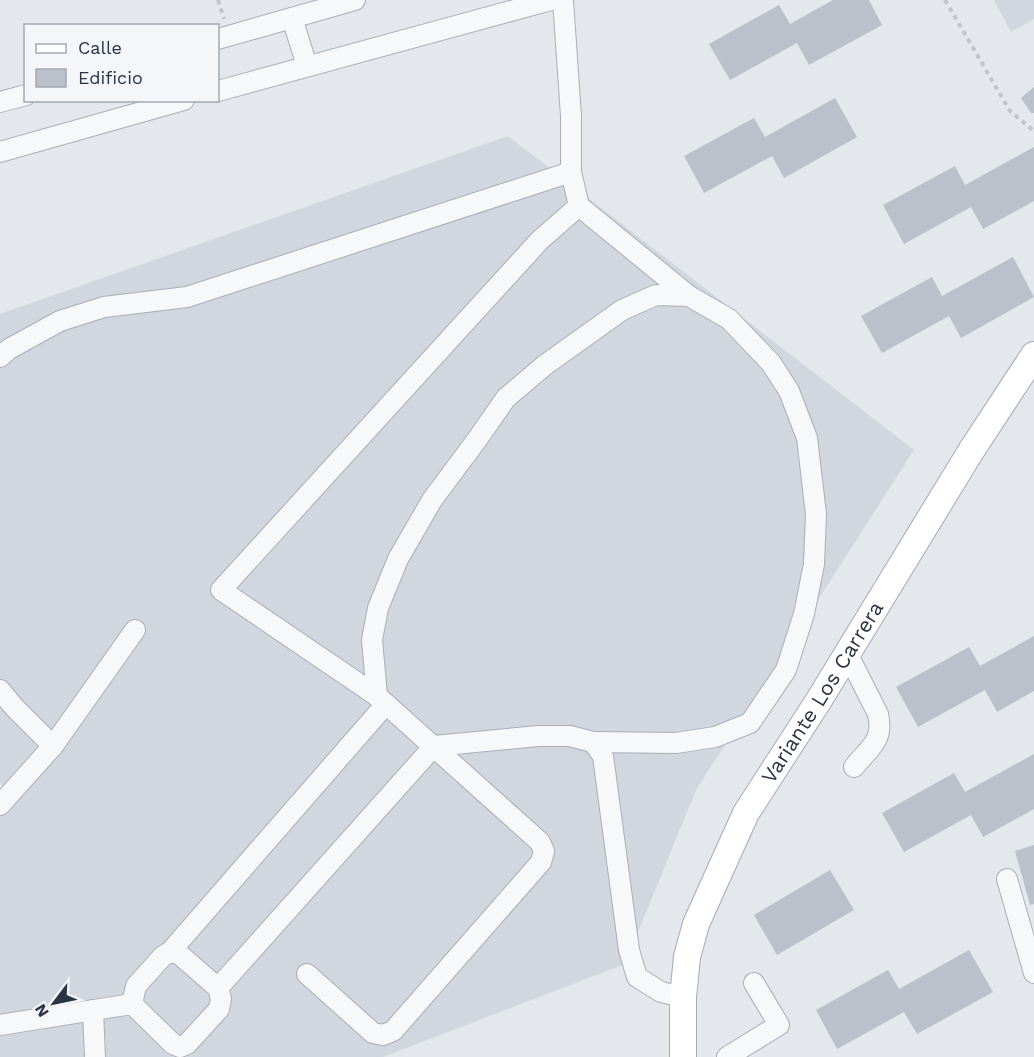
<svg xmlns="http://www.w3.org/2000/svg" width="1034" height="1057" font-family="'Work Sans',sans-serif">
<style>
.built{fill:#d2d6de}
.building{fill:#bbc0ca}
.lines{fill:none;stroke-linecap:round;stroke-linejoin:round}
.minor-casing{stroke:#a9aeb7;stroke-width:22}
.major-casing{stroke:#a3abb8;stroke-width:28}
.path{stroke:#c2c5cb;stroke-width:4;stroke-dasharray:4.5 4.5;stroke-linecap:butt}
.minor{stroke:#f7f8fa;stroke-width:20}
.major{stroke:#fff;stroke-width:26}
.labels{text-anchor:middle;stroke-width:6;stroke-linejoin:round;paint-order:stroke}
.street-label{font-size:21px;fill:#2b3445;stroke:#f4f6f9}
</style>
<rect width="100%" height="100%" fill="#e4e7ec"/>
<g class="built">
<polygon points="994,0 1034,0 1034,19 1011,32"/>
<polygon points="508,136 914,450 696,790 625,964 383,1057 0,1057 0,790 3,786 0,782 0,314"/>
</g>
<g class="building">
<polygon points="833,0 869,0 882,25 809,65 797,43 730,80 709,44 779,5 790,24"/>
<polygon points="1034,87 1034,113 1031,113 1021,98"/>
<polygon points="835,98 857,137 784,178 772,156 704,193 684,156 754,118 765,137"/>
<polygon points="1034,147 1034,201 983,229 971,207 904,244 883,205 955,166 965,185"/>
<polygon points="1013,257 1034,297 961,338 949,316 882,353 861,316 932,277 942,296"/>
<polygon points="1034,636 1034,691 997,712 985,690 918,727 896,687 969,647 980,666"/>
<polygon points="1034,754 1034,809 983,837 971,815 904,852 882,813 954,773 965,792"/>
<polygon points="1034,845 1034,904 1030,905 1015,851"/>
<polygon points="830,870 854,910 777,955 754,915"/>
<polygon points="969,950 993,992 917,1034 904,1012 837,1049 816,1010 888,970 899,989"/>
</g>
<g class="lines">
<defs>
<g id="minor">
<polyline points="292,18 307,66"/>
<polyline points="218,39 355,0"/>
<polyline points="218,91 551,0"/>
<polyline points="0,102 26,95"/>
<polyline points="0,152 184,100"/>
<polyline points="579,206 689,296"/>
<polyline points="0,357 9,349 60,321 104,307 187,297 571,172"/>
<path d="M847,653L878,714C884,741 870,747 854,767"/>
<polyline points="0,690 14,707 53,746"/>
<polyline points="377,696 372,640 378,608 398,559 432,500 476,441 506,398 545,365 622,310 656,295 689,296 729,319 771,363 789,391 807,438 816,514 814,564 804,614 786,670 750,723 715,737 676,743 593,742"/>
<polyline points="0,805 53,746 135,630"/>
<polyline points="1007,879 1034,973"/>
<polyline points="170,952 386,704"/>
<polygon points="170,952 179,954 218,988 221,999 219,1009 187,1044 180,1047 173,1044 132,1004 136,986 163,956"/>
<polyline points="307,974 373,1033 383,1035 393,1031 541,862 544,851 540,842 377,696 221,590 540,240 579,206 571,172 571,116 563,0"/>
<polyline points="218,988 434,746 538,736 570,736 593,742 603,756 629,950 637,977 661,992 683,997"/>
<polyline points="93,1010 95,1057"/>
<polyline points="0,1025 132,1004"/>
<polyline points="727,1057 779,1025 754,983"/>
</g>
<g id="major">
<path id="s1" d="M683,1057V997L687,957L696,924L746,813L819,700L971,451L1034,355"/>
</g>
</defs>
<use href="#minor" class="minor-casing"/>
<use href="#major" class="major-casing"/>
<g class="path">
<polyline points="218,0 224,19"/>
<polyline points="945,0 1010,111 1034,131"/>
</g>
<use href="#minor" class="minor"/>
<use href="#major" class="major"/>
</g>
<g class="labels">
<g class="street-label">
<text dy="7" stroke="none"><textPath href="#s1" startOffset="399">Variante Los Carrera</textPath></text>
</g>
</g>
<rect x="24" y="24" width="195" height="78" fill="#f4f6f9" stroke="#a4a8b1" stroke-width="1.5"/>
<rect x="36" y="44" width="30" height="9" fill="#ffffff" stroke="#a4a8b1" stroke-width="1.5"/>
<text x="78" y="54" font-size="18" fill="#2b3445">Calle</text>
<rect x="36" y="69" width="30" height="18" fill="#bbc0ca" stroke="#a4a8b1" stroke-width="1.5"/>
<text x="78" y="84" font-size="18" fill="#2b3445">Edificio</text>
<g transform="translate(54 1003) rotate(238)" stroke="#f4f6f9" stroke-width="4.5" paint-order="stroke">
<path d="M0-4.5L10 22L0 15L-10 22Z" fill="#2b3445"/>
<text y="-9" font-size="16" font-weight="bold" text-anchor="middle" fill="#2b3445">N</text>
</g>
</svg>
